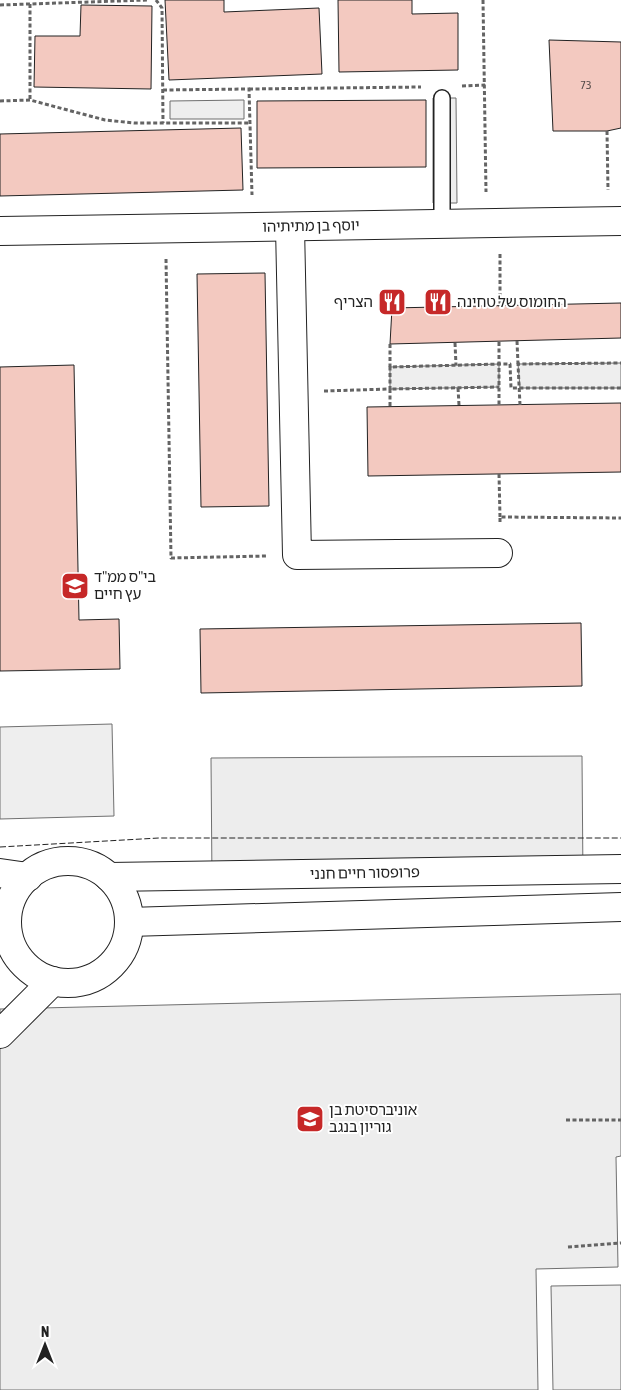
<svg xmlns="http://www.w3.org/2000/svg" width="621" height="1390" font-family="'Asap Condensed','Noto Sans Hebrew',sans-serif">
<style>
.green{fill:#eee;stroke:#6f6f6f}
.parking{fill:#ededed;stroke:#6f6f6f}
.building{fill:#f3c9c0;stroke:#222}
.lines{fill:none;stroke-linecap:round;stroke-linejoin:round}
.service-casing{stroke:#222;stroke-width:18}
.minor-casing{stroke:#222;stroke-width:30}
.path{stroke:#646464;stroke-width:3;stroke-dasharray:4 2.5;stroke-linecap:butt}
.service{stroke:#fff;stroke-width:15}
.minor{stroke:#fff;stroke-width:28}
.fence{stroke:#222;stroke-width:1;stroke-dasharray:6 2.5;stroke-linecap:butt}
.labels{text-anchor:middle;stroke-width:4;stroke-linejoin:round;paint-order:stroke}
.number-label{font-size:12px;fill:#564c4a}
.street-label{font-size:15px;fill:#222;stroke:#fff}
.poi-label{font-size:15px;fill:#222;stroke:#fff;text-anchor:start}
</style>
<rect width="100%" height="100%" fill="#fff"/>
<g class="green">
<polygon points="244,100 244,119 170,119 170,101"/>
<polygon points="621,363 621,388 520,388 518,364"/>
<polygon points="499,364 499,387 390,389 390,367"/>
<polygon points="112,724 114,816 0,819 0,727"/>
<polygon points="621,1285 621,1390 553,1390 551,1286"/>
</g>
<g class="parking">
<polygon points="433,98 456,98 457,203 433,203"/>
<polygon points="582,756 583,880 212,882 211,758"/>
<polygon points="621,994 621,1156 616,1157 618,1267 536,1269 538,1390 0,1390 0,1009"/>
</g>
<g class="building">
<polygon points="165,0 224,0 224,12 319,8 322,74 169,80"/>
<polygon points="338,0 412,0 412,14 458,13 458,70 339,72"/>
<polygon points="81,5 152,6 151,89 34,87 35,36 80,36"/>
<polygon points="549,40 621,42 621,128 607,131 553,131"/>
<polygon points="426,100 426,167 257,168 257,101"/>
<polygon points="241,128 243,190 0,196 0,134"/>
<polygon points="265,273 269,506 201,507 197,274"/>
<polygon points="621,303 621,338 390,344 392,308"/>
<polygon points="74,365 79,620 119,619 120,669 0,671 0,367"/>
<polygon points="621,403 621,472 368,476 367,407"/>
<polygon points="581,623 582,686 201,693 200,629"/>
</g>
<g class="lines">
<defs>
<polyline id="service" points="442,98 442,224"/>
<g id="minor">
<polyline points="290,227 297,555 498,553"/>
<polyline points="0,231 621,221"/>
<circle cx="68" cy="922" r="61"/>
<polyline points="0,873 28,877"/>
<polyline points="109,877 621,869"/>
<polyline points="129,922 621,907"/>
<polyline points="0,1034 53,981"/>
</g>
</defs>
<use href="#service" class="service-casing"/>
<use href="#minor" class="minor-casing"/>
<g class="path">
<polyline points="156,0 162,8 163,123"/>
<polyline points="483,0 486,192"/>
<polyline points="30,4 30,100"/>
<polyline points="0,5 147,0"/>
<polyline points="462,86 485,85"/>
<polyline points="249,89 421,87"/>
<polyline points="163,90 249,89 252,195"/>
<polyline points="0,101 30,100 105,120 134,123 250,123"/>
<polyline points="607,131 608,190"/>
<polyline points="500,254 500,307"/>
<polyline points="166,259 171,558 266,556"/>
<polyline points="517,341 518,364"/>
<polyline points="499,342 499,405"/>
<polyline points="455,343 456,365"/>
<polyline points="390,344 390,367"/>
<polyline points="458,388 459,405"/>
<polyline points="324,391 390,389 390,367 499,364 510,364 511,388 621,388"/>
<polyline points="520,405 518,364 621,363"/>
<polyline points="390,406 390,389 499,387"/>
<polyline points="499,474 500,517"/>
<polyline points="500,522 500,517 621,518"/>
<polyline points="566,1120 621,1120"/>
<polyline points="568,1247 621,1243"/>
</g>
<use href="#service" class="service"/>
<use href="#minor" class="minor"/>
<polyline class="fence" points="0,847 159,838 621,838"/>
</g>
<defs>
<symbol id="restaurant-square" viewBox="-11 -11 22 22"><rect x="-9" y="-9" width="18" height="18" rx="4" fill="#c62828" stroke="#fff"/><path d="M-5-6h1v4h1v-4h1v4h1v-4h1v5L-1.5 .5V6h-2V.5L-5-1ZM5-6V6H3V1.5H1.5Q1.5-4 5-6Z" fill="#fff"/></symbol>
<symbol id="school-square" viewBox="-11 -11 22 22"><rect x="-9" y="-9" width="18" height="18" rx="4" fill="#c62828" stroke="#fff"/><path d="M0-5L7-2L0 1L-7-2ZM-4 1L0 2.5L4 1V4Q0 6-4 4Z" fill="#fff"/></symbol>
<symbol id="university-square" viewBox="-11 -11 22 22"><rect x="-9" y="-9" width="18" height="18" rx="4" fill="#c62828" stroke="#fff"/><path d="M0-5L7-2L0 1L-7-2ZM-4 1L0 2.5L4 1V4Q0 6-4 4Z" fill="#fff"/></symbol>
</defs>
<g fill-rule="evenodd">
<use href="#restaurant-square" x="376" y="286" width="32" height="32"/>
<use href="#restaurant-square" x="422" y="286" width="32" height="32"/>
<use href="#school-square" x="59" y="570" width="32" height="32"/>
<use href="#university-square" x="294" y="1103" width="32" height="32"/>
</g>
<g class="labels">
<g class="number-label">
<text x="586" y="89">73</text>
</g>
<g class="street-label">
<text transform="translate(311 226) rotate(-1)" y="5">יוסף בן מתיתיהו</text>
<text transform="translate(365 873) rotate(-1)" y="5">פרופסור חיים חנני</text>
</g>
<g class="poi-label">
<text x="373" y="307" text-anchor="end">הצריף</text>
<text x="457" y="307">החומוס של טחינה</text>
<text x="94" y="582">בי"ס ממ"ד<tspan x="94" dy="17">עץ חיים</tspan></text>
<text x="329" y="1115">אוניברסיטת בן<tspan x="329" dy="17">גוריון בנגב</tspan></text>
</g>
</g>
<g transform="translate(45 1345)" stroke="#ffffff" stroke-width="4" paint-order="stroke">
<path d="M0-4L9 19L0 12L-9 19Z" fill="#222222"/>
<text y="-8" font-size="14" font-weight="bold" text-anchor="middle" fill="#222222">N</text>
</g>
</svg>
